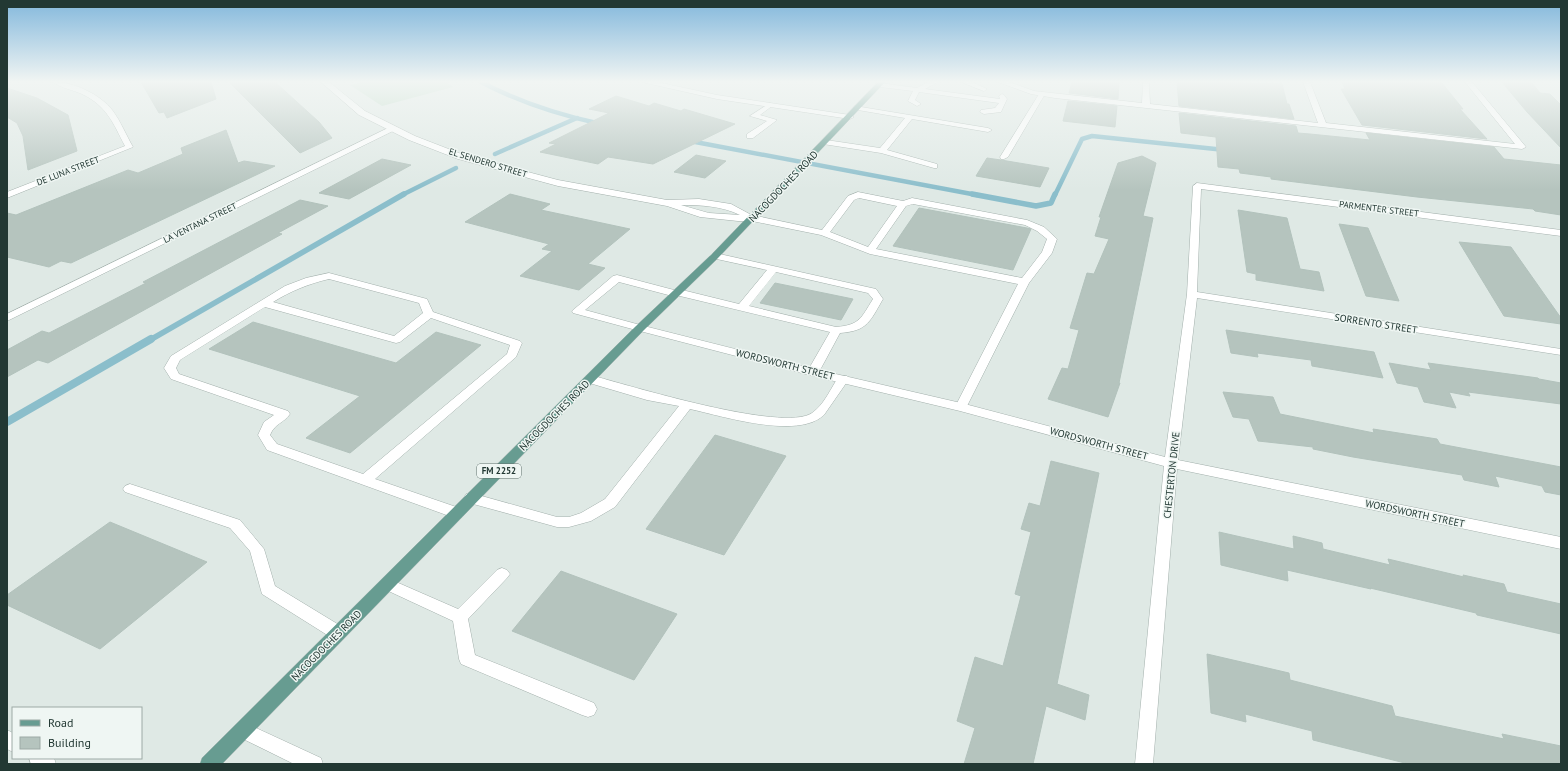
<svg xmlns="http://www.w3.org/2000/svg" width="1568" height="771" font-family="'PT Sans',sans-serif">
<style>
.green{fill:#b9d9c3}
.lines{fill:none;stroke-linecap:round;stroke-linejoin:round}
.stream-far2{stroke:#8bbecb;stroke-width:4.5}
.stream-far1{stroke:#8bbecb;stroke-width:5.5}
.stream{stroke:#8bbecb;stroke-width:8}
.building{fill:#b5c4be;stroke:#b2c2bc}
.service-casing{stroke:#a3b0ac;stroke-width:1}
.minor-casing{stroke:#a3b0ac;stroke-width:1}
.tertiary-casing{stroke:#a3b0ac;stroke-width:1}
.primary-casing{stroke:#bdc3c2;stroke-width:1}
.service{fill:#fff;fill-rule:evenodd}
.minor{fill:#fff;fill-rule:evenodd}
.tertiary{fill:#fff;fill-rule:evenodd}
.primary{fill:#679c91;fill-rule:evenodd}
.labels{text-anchor:middle;stroke-width:3;stroke-linejoin:round;paint-order:stroke}
.far-street-label{font-size:9px;fill:#223833;stroke:#eff6f3}
.shield{fill:#eff6f3;stroke:#60716d;stroke-width:1}
.shield-label{font-size:9px;font-weight:bold;fill:#223833}
.street-label{font-size:10px;fill:#223833;stroke:#eff6f3}
</style>
<rect width="100%" height="100%" fill="#dfe9e5"/>
<polygon class="green" points="363,82 446,82 453,87 382,106 350,85"/>
<g class="lines">
<g class="stream-far2">
<path d="M481,82C519,102 559,115 601,124"/>
<polyline points="690,141 977,195"/>
<polyline points="495,154 577,118"/>
<polyline points="402,195 456,168"/>
<polyline points="1055,195 1082,139 1092,136 1225,150"/>
</g>
<g class="stream-far1">
<polyline points="972,194 1036,206 1051,203 1055,194"/>
<polyline points="150,340 404,194"/>
</g>
<polyline class="stream" points="7,422 151,339"/>
</g>
<g class="building">
<polygon points="141,82 211,82 216,99 167,118 164,112 159,113"/>
<polygon points="229,82 275,82 319,122 332,138 300,153"/>
<polygon points="1072,82 1119,82 1118,99 1069,93"/>
<polygon points="1177,82 1282,84 1287,104 1289,104 1294,119 1179,106"/>
<polygon points="1342,82 1441,82 1463,109 1460,109 1487,139 1362,125 1341,89 1345,89"/>
<polygon points="1502,82 1532,83 1540,93 1550,94 1561,105 1561,148 1527,112"/>
<polygon points="7,88 37,98 68,115 77,151 28,170 23,136 17,123 7,117"/>
<polygon points="616,96 649,106 654,103 681,111 684,109 735,124 653,164 608,157 598,164 540,152 556,144 549,143 609,113 589,109"/>
<polygon points="1068,101 1117,106 1115,127 1063,121"/>
<polygon points="1179,113 1296,126 1298,133 1310,134 1370,140 1366,133 1494,147 1504,159 1561,165 1561,215 1535,211 1533,209 1417,197 1271,179 1271,177 1240,173 1239,169 1218,167 1216,137 1181,133"/>
<polygon points="226,130 238,163 244,161 275,166 71,263 61,261 49,267 7,257 7,213 16,215 128,170 138,173 183,154 181,148"/>
<polygon points="696,155 726,161 705,178 674,172"/>
<polygon points="1142,156 1156,163 1143,216 1153,218 1119,383 1120,383 1108,417 1048,399 1062,368 1068,369 1079,330 1070,328 1087,273 1094,274 1109,239 1095,236 1101,217 1099,217 1118,163"/>
<polygon points="987,158 1001,160 1049,168 1040,187 976,176"/>
<polygon points="382,159 411,165 349,199 319,193"/>
<polygon points="510,194 550,204 541,210 630,229 588,264 605,268 579,290 520,276 552,251 542,249 549,244 465,222"/>
<polygon points="300,200 328,206 278,233 282,234 48,363 38,360 7,377 7,350 42,331 49,333 146,283 143,282"/>
<polygon points="919,208 1027,228 1031,229 1013,270 893,246"/>
<polygon points="1238,210 1287,218 1300,269 1319,272 1324,291 1256,280 1256,274 1247,272"/>
<polygon points="1339,224 1368,228 1399,301 1366,296"/>
<polygon points="1459,242 1511,247 1561,318 1561,324 1504,316"/>
<polygon points="775,283 853,299 841,320 760,303"/>
<polygon points="253,322 396,363 436,332 481,345 350,453 306,438 360,396 209,349"/>
<polygon points="1226,330 1374,352 1383,378 1312,366 1311,360 1257,353 1258,357 1231,353"/>
<polygon points="1389,363 1431,370 1428,363 1538,378 1539,379 1561,383 1561,404 1468,392 1470,396 1449,392 1456,408 1424,402 1418,387 1397,383"/>
<polygon points="1223,392 1273,397 1280,414 1374,433 1373,429 1437,439 1440,444 1561,467 1561,495 1545,492 1542,486 1495,476 1499,487 1464,480 1462,475 1353,457 1313,449 1313,447 1258,441 1249,419 1233,417"/>
<polygon points="715,435 786,456 724,555 646,529"/>
<polygon points="1051,461 1099,473 1057,684 1089,695 1085,720 1046,706 1033,764 964,764 975,728 957,721 975,657 1003,666 1021,596 1015,594 1031,532 1021,529 1029,503 1040,506"/>
<polygon points="110,522 207,562 100,649 7,605 7,595"/>
<polygon points="1219,532 1294,549 1293,536 1322,543 1323,549 1390,565 1388,559 1464,577 1463,575 1504,584 1507,592 1561,604 1561,634 1477,615 1476,613 1370,588 1371,589 1287,570 1288,581 1221,565"/>
<polygon points="561,571 677,614 634,680 512,631"/>
<polygon points="1207,654 1289,673 1290,680 1392,706 1395,716 1504,739 1502,734 1561,746 1561,764 1409,764 1313,740 1312,731 1245,714 1246,722 1211,713"/>
</g>
<g class="lines">
<defs>
<g id="service">
<polygon points="928,82 938,82 925,89 1000,99 999,96 1002,94 1004,95 1007,99 1001,112 984,114 980,112 981,110 995,108 999,103 919,92 915,100 921,104 917,106 908,101 913,91 880,87 877,85 880,83 917,88"/>
<polygon points="961,82 972,82 987,89 984,91"/>
<polygon points="1042,92 1045,94 1008,157 1004,159 1001,159 1000,157 1039,94"/>
<polygon points="770,103 772,104 772,106 760,115 777,120 753,138 747,138 747,134 767,121 750,116"/>
<polygon points="855,106 988,128 992,130 988,132 912,119 887,150 937,164 937,168 934,168 881,153 823,144 822,142 826,140 880,148 905,118 858,110 854,108"/>
<path d="M858,192L903,201L912,198L1027,220L1044,227L1057,239L1052,253L1029,283L965,410H957L955,407L1018,284L870,254L821,235L752,221L747,218L752,215L822,230L848,196ZM859,198L897,206L868,247L830,232L854,200ZM913,204L1025,225L1037,231L1047,239L1042,252L1022,278L876,249L906,206Z"/>
<path d="M715,253L876,289L883,299C870,321 868,331 840,333L819,372L817,375H809L807,372L830,332L680,296L676,297L619,282L585,310L644,326L645,328L644,330H636L573,313L572,311L613,276L617,275L674,290L678,289L739,304L767,270L712,258L710,256L712,254ZM776,272L868,293L873,299C861,318 860,325 836,327L749,306Z"/>
<path d="M329,273L427,299L433,312L520,341L522,343L516,357L375,479L462,509L464,513L462,517L457,518L452,517L267,450L258,435L264,422L274,415L171,379L164,368L171,356L285,286L306,278ZM329,279L419,303L423,313L394,336L273,302C291,291 308,284 329,279ZM265,307L396,343L400,342L431,318L510,345L507,354L363,474L277,444L270,435C275,423 284,423 290,414L288,411L179,374L176,368L180,360Z"/>
<path d="M590,375C628,385 783,433 812,413C824,405 831,388 839,376H847L849,379L824,415C798,440 722,416 690,409L615,507L591,521L569,527H557L466,502L464,498L466,494L471,493L557,517H569L581,513L605,499L679,406L647,400L586,382L584,379L586,376Z"/>
<polygon points="130,484 240,520 264,549 275,586 344,628 346,633 344,638 338,640 332,638 262,594 250,551 230,528 125,492 123,489 125,486"/>
<polygon points="502,568 507,570 510,574 507,578 468,619 475,655 594,703 597,709 594,715 588,717 582,715 461,664 459,659 453,621 382,588 379,584 382,580 387,578 458,609 497,570"/>
<polygon points="243,722 321,758 323,764 294,764 237,736 234,730 237,724"/>
<polygon points="7,730 13,733 13,752 7,749"/>
<polygon points="29,758 54,758 56,764 31,764"/>
</g>
<g id="minor">
<path d="M53,82C74,82 100,94 113,111C121,122 126,135 133,147L7,198V192L125,146C113,123 107,106 82,94C73,90 61,88 53,82Z"/>
<polygon points="642,82 657,82 717,95 850,115 854,117 850,119 717,99"/>
<polygon points="998,82 1009,82 1034,91 1142,103 1143,82 1149,82 1150,104 1318,123 1303,82 1310,82 1326,123 1515,144 1465,82 1472,82 1526,147 1522,149 1055,98 1031,94"/>
<polygon points="390,127 393,127 397,129 7,321 7,314"/>
<polygon points="1197,183 1561,230 1561,236 1201,189 1197,292 1561,349 1561,355 1197,298 1178,460 1561,537 1561,549 1177,469 1153,764 1135,764 1164,466 960,411 813,376 636,330 635,328 640,325 814,369 961,403 1165,457 1187,294 1193,186"/>
</g>
<path id="tertiary" d="M321,82H329L365,111L415,136L464,155L558,180L667,200L699,199L731,204L757,218L752,221H738L700,217L667,206L558,186L458,159L409,140L359,115ZM681,205C701,205 722,206 740,215L709,213Z"/>
<polygon id="primary" points="878,82 885,82 718,258 644,330 222,764 200,764 202,758 636,326 712,254"/>
</defs>
<use href="#service" class="service-casing"/>
<use href="#minor" class="minor-casing"/>
<use href="#tertiary" class="tertiary-casing"/>
<use href="#primary" class="primary-casing"/>
<use href="#service" class="service"/>
<use href="#minor" class="minor"/>
<use href="#tertiary" class="tertiary"/>
<use href="#primary" class="primary"/>
</g>
<linearGradient id="sky" x2="0" y2="1"><stop stop-color="#83b8dc"/><stop offset="0.43" stop-color="#f1f5f3"/><stop offset="1" stop-color="#f1f5f3" stop-opacity="0"/></linearGradient>
<rect width="1568" height="190" fill="url(#sky)"/>
<g class="labels">
<g class="far-street-label">
<text transform="translate(488 163) rotate(17)" y="3">EL SENDERO STREET</text>
<text transform="translate(68 171) rotate(-21)" y="3">DE LUNA STREET</text>
<text transform="translate(1379 209) rotate(7)" y="3">PARMENTER STREET</text>
<text transform="translate(200 223) rotate(-26)" y="3">LA VENTANA STREET</text>
</g>
<rect class="shield" x="477" y="464" width="44" height="14" rx="3"/>
<g class="shield-label">
<text x="499" y="474">FM 2252</text>
</g>
<g class="street-label">
<text transform="translate(783 186) rotate(-46)" y="4">NACOGDOCHES ROAD</text>
<text transform="translate(1376 323) rotate(9)" y="4">SORRENTO STREET</text>
<text transform="translate(785 364) rotate(14)" y="4">WORDSWORTH STREET</text>
<text transform="translate(554 415) rotate(-45)" y="4">NACOGDOCHES ROAD</text>
<text transform="translate(1099 443) rotate(15)" y="4">WORDSWORTH STREET</text>
<text transform="translate(1171 475) rotate(-84)" y="4">CHESTERTON DRIVE</text>
<text transform="translate(1415 513) rotate(12)" y="4">WORDSWORTH STREET</text>
<text transform="translate(326 645) rotate(-45)" y="4">NACOGDOCHES ROAD</text>
</g>
</g>
<rect width="1568" height="771" fill="none" stroke="#223833" stroke-width="16"/>
<rect x="12" y="707" width="130" height="52" fill="#eff6f3" stroke="#9daaa6"/>
<rect x="20" y="720" width="20" height="6" fill="#679c91" stroke="#9daaa6"/>
<text x="48" y="727" font-size="12" fill="#223833">Road</text>
<rect x="20" y="737" width="20" height="12" fill="#b5c4be" stroke="#9daaa6"/>
<text x="48" y="747" font-size="12" fill="#223833">Building</text>
</svg>
